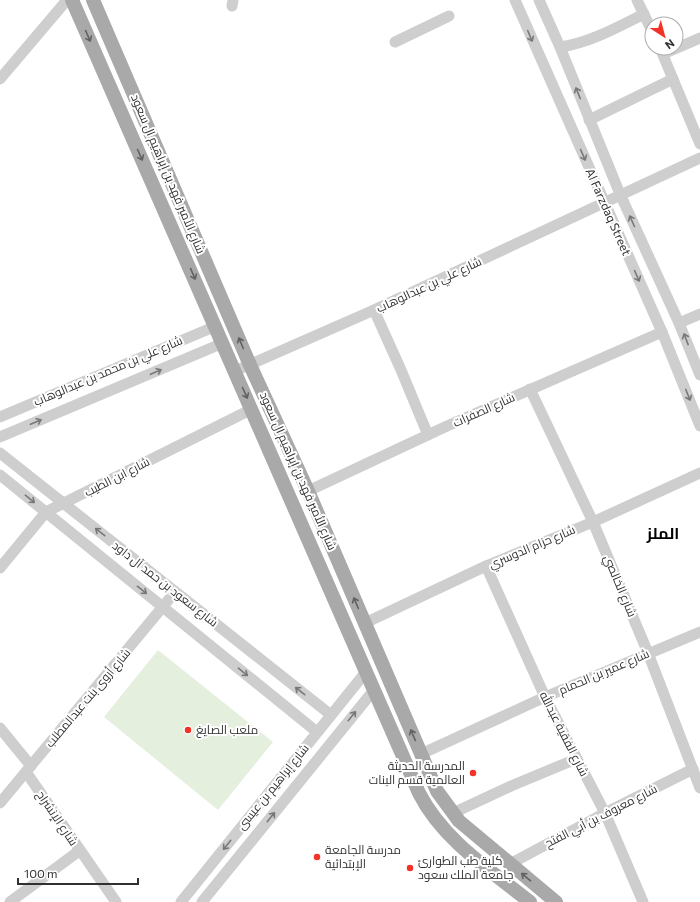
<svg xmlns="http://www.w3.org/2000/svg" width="700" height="902" font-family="Commissioner,Cairo,sans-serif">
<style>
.green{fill:#e5efde}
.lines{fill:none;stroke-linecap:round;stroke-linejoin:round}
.minor{stroke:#cecece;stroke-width:11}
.major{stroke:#a9a9a9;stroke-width:14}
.oneway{stroke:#616161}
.oneway2{stroke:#787878}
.poi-dot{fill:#f33327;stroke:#fff;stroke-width:1.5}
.labels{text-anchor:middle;stroke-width:4;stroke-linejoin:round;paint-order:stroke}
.street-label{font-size:12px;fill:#313131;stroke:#fff}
.poi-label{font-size:12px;fill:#313131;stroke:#fff;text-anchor:start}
.district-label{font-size:16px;font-weight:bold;fill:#000;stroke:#fff}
</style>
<rect width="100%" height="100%" fill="#fff"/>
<polygon class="green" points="158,650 273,742 218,810 104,717"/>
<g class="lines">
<g class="minor">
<polyline points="515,0 662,332 700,426"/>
<polyline points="539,0 560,47 620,194 679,323 700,375"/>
<polyline points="637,0 652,31"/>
<polyline points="232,6 233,0"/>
<polyline points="395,42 449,16"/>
<path d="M560,47C589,43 618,27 644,14"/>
<polyline points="660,48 700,144"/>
<polyline points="663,54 700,38"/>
<polyline points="0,79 67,0"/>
<polyline points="589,120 673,79"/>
<polyline points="374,310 401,370 428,435"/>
<polyline points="679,323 700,314"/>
<polyline points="235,371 374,310 700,158"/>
<polyline points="530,389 593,522 648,653 700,788"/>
<polyline points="0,417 216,326"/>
<polyline points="0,437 223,343"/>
<polyline points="0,453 331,715"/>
<polyline points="0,475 317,732"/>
<polyline points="308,491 447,426 662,332"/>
<polyline points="486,566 545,697 605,813 643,902"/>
<polyline points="0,568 46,512 252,409"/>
<polyline points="365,623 486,566 593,522 700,473"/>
<polyline points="0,728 31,766"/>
<polyline points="421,754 545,697 700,632"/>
<polyline points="26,772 116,902"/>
<polyline points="0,803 175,592"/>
<polyline points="453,813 511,786 576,759"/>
<polyline points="510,864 605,813 693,769"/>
<polyline points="10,902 79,851"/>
<polyline points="181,902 365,673"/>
<polyline points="202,902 374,690"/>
</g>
<g class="major">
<path d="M72,0L419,793C443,840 490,870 530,902"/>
<polyline points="93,0 250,365 308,491 437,791 459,821 556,902"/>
</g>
</g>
<defs><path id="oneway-shaft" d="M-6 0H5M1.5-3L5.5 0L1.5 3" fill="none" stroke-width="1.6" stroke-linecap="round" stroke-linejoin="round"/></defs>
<g class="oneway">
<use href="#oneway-shaft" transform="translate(88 36) rotate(66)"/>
<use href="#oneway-shaft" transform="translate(140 155) rotate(66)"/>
<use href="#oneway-shaft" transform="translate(193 274) rotate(66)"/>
<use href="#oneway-shaft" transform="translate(241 343) rotate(-113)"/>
<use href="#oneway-shaft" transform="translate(245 393) rotate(66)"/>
<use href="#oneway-shaft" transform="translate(356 603) rotate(-113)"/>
<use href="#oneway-shaft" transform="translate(413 735) rotate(-113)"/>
<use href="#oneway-shaft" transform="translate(526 877) rotate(-140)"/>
</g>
<g class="oneway2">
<use href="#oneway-shaft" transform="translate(530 36) rotate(67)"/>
<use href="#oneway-shaft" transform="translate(578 93) rotate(-112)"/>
<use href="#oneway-shaft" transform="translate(583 155) rotate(66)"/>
<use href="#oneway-shaft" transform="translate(632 221) rotate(-114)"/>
<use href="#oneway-shaft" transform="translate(637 276) rotate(66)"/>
<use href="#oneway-shaft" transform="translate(686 339) rotate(-111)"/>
<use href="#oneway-shaft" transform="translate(156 372) rotate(-23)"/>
<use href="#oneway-shaft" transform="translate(688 395) rotate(68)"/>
<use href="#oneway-shaft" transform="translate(36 422) rotate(-23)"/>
<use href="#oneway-shaft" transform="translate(30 499) rotate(39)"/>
<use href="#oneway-shaft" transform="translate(100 532) rotate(-142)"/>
<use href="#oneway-shaft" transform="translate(142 590) rotate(39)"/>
<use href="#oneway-shaft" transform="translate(243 672) rotate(39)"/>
<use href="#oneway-shaft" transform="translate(300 691) rotate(-142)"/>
<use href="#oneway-shaft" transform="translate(352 716) rotate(-51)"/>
<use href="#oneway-shaft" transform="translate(271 817) rotate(-51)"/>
<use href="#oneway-shaft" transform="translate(227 845) rotate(129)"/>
</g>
<g class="poi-dot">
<circle cx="188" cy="730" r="4"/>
<circle cx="473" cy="773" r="4"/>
<circle cx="317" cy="857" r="4"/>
<circle cx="410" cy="868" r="4"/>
</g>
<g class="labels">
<g class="street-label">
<text transform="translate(168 174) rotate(67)" y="4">شارع الأمير فهد بن إبراهيم ال سعود</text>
<text transform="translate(608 212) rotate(66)" y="4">Al Farzdaq Street</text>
<text transform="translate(429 285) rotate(-25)" y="4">شارع علي بن عبدالوهاب</text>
<text transform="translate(108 371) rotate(-23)" y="4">شارع علي بن محمد بن عبدالوهاب</text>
<text transform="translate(484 410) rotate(-24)" y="4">شارع الصفرات</text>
<text transform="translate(298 471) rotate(66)" y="4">شارع الأمير فهد بن إبراهيم ال سعود</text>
<text transform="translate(117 477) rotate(-27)" y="4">شارع ابن الطيب</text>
<text transform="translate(532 547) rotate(-23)" y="4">شارع حزام الدوسري</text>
<text transform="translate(165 584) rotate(38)" y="4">شارع سعود بن حمد آل داود</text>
<text transform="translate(620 586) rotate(67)" y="4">شارع الخالصي</text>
<text transform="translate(604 672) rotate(-23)" y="4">شارع عمير بن الحمام</text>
<text transform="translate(88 698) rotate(-50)" y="4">شارع أروى بنت عبدالمطلب</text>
<text transform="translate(564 734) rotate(63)" y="4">شارع الفقية عبدالله</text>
<text transform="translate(273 787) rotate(-51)" y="4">شارع إبراهيم بن عيسى</text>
<text transform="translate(601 816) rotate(-27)" y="4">شارع معروف بن أبي الفتح</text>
<text transform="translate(57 818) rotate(56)" y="4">شارع الإنشراح</text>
</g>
<g class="poi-label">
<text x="196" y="734">ملعب الصايغ</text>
<text x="465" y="770" text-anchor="end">المدرسة الحديثة<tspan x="465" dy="14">العالمية قسم البنات</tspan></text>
<text x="325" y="854">مدرسة الجامعة<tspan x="325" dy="14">الإبتدائية</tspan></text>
<text x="418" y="865">كلية طب الطوارئ<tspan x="418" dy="14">جامعة الملك سعود</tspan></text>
</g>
<g class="district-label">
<text x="663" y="539">الملز</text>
</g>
</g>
<g transform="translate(664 36) rotate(144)"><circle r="19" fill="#ffffff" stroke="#adadad"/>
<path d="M0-3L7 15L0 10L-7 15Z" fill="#f33327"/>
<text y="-6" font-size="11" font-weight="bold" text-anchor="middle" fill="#313131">N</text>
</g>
<path d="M18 878v6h120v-6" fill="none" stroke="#313131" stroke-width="2"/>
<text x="24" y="878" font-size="12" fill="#313131" stroke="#ffffff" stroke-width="3" paint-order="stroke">100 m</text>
</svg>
